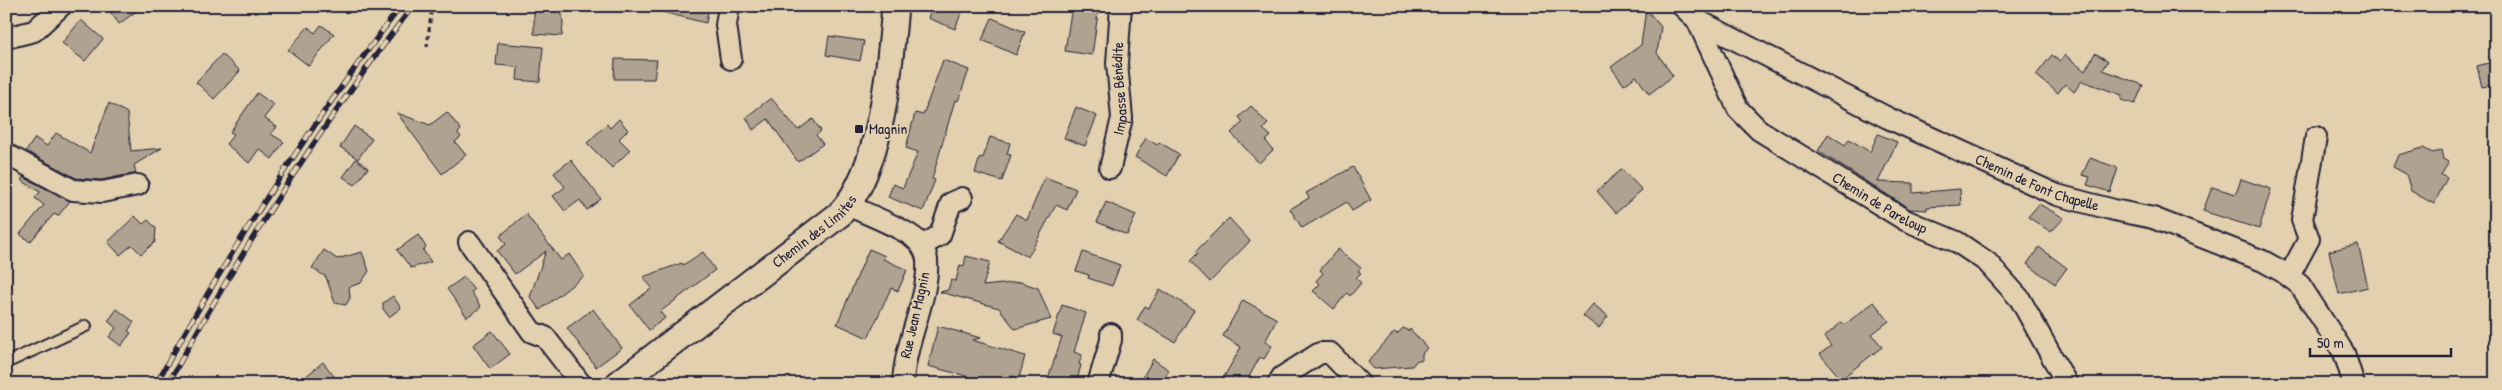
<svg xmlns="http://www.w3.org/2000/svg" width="2502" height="390" font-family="'Patrick Hand',sans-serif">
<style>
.building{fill:#b0a290;stroke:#22223b}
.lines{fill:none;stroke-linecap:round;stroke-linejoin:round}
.service-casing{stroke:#22223b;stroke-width:14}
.minor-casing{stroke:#22223b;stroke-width:24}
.tertiary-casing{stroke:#22223b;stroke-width:29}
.path{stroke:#22223b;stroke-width:3;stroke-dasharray:4 4;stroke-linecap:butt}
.service{stroke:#e3d0ae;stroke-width:10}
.minor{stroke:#e3d0ae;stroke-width:20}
.tertiary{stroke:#e3d0ae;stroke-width:25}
.rail-casing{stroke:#22223b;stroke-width:5.5}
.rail{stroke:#e3d0ae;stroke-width:4;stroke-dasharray:11;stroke-linecap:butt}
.poi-dot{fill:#22223b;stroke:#e3d0ae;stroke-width:2}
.labels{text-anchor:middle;stroke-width:4;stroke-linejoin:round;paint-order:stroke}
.street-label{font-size:15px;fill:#22223b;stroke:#e3d0ae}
.poi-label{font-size:15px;fill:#22223b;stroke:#e3d0ae;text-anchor:start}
</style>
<rect width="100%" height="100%" fill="#e3d0ae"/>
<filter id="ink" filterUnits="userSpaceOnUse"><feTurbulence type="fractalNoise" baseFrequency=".02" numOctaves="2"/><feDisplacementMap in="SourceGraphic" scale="10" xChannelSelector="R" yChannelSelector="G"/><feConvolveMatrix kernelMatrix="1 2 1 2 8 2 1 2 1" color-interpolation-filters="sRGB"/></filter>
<g filter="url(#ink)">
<g class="building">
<polygon points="106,6 143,6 119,24"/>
<polygon points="534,6 561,6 563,24 562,36 534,34"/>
<polygon points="662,6 709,6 706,23 662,12"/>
<polygon points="932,6 964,6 955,29 928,18"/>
<polygon points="1072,6 1099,6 1092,55 1065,51"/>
<polygon points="1646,9 1661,27 1657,53 1673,76 1649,94 1636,76 1624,85 1611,67 1641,45"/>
<polygon points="992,18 1025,32 1016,55 982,40"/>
<polygon points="81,20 103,39 85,61 62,43"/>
<polygon points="321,25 334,34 309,66 288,50 308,27 315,33"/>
<polygon points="829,36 864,41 860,61 826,55"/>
<polygon points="498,43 543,47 540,82 517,80 518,67 496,65"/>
<polygon points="2095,53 2108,61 2103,70 2143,85 2135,104 2121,100 2122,95 2082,81 2074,92 2065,84 2058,93 2036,75 2052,55 2060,61 2065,55 2085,71"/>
<polygon points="222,54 240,71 214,99 196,82"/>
<polygon points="615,59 657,60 654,79 614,79"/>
<polygon points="943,60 969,70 958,101 955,100 932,179 935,180 923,211 888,197 893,184 903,188 918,152 906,148 915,113 923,115"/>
<polygon points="2496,61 2496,84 2482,87 2477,66"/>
<polygon points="257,93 274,105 264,118 277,127 271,134 284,142 272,159 259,149 249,163 226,144 234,134 230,132"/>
<polygon points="771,98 798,130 813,119 821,131 816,135 823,144 798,162 768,119 753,130 746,117"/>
<polygon points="109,103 127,113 131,151 162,148 134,165 136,173 101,180 76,178 26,151 35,138 47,146 56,133 90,153"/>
<polygon points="1251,106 1268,124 1263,129 1271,136 1266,141 1273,150 1259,163 1231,133 1243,122 1239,117"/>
<polygon points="1076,107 1097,116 1085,146 1064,138"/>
<polygon points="447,112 461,130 458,133 461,137 455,142 466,155 442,174 397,113 430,125"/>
<polygon points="619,119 628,130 619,139 630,150 612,168 587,143 607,124 610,128"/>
<polygon points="354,126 372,139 358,159 340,147"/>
<polygon points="1828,134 1845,145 1849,139 1870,152 1878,134 1897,142 1878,182 1913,183 1913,193 1960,189 1961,205 1927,207 1927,210 1910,209 1818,151"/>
<polygon points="990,137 1010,143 1007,154 1011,155 1002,181 975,173 980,157 983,158"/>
<polygon points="1146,138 1157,145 1159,142 1179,154 1167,176 1135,157"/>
<polygon points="2423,148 2433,153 2442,150 2444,159 2449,162 2441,175 2447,178 2434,204 2411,191 2406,174 2393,167 2398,155"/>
<polygon points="2090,158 2118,168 2110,192 2087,185 2090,177 2082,175"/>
<polygon points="356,159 368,168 355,185 343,177"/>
<polygon points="571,160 601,199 587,210 580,200 565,211 553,196 565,187 554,173"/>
<polygon points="1353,167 1371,200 1352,211 1347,202 1302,228 1290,209 1309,198 1306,193"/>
<polygon points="1622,169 1642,190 1616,213 1597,191"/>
<polygon points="23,177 70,201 58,216 54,214 30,242 20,234 44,205 35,198 40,192 21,180"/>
<polygon points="1045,177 1076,189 1067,210 1056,205 1028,257 998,241 1016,214 1027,220"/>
<polygon points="2241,179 2271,189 2259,229 2203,211 2212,187 2236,194"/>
<polygon points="1106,202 1136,215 1127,235 1097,222"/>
<polygon points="2039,204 2064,218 2051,232 2028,217"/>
<polygon points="526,214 561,260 569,254 584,276 540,310 530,297 546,251 515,274 497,251 506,244 500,236"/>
<polygon points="135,216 143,224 148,220 156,228 155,242 141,254 132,245 120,255 108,242"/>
<polygon points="1229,218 1250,241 1210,282 1190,261 1198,253 1196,251"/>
<polygon points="418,235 426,247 423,250 431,262 411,268 397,250"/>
<polygon points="2358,244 2368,287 2339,294 2329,251"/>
<polygon points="2039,247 2067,268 2055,284 2027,264"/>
<polygon points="869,249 885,256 883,259 907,270 898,291 891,288 868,338 837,324"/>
<polygon points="1338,249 1361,268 1358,271 1361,273 1356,278 1361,283 1350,296 1347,293 1334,309 1313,291 1320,284 1316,281 1323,273 1320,270"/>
<polygon points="324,250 337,259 362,252 369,271 361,283 349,287 350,298 346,305 335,303 326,277 312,268"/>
<polygon points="703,252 715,270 660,312 665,318 649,330 630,305 652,288 643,277 682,263 683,265"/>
<polygon points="1083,252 1120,265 1112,286 1088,278 1089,275 1076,271"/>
<polygon points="966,256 990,262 983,286 1021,282 1038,288 1051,319 1015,329 999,308 940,292 948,290 951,280 956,281 960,265 964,266"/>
<polygon points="464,277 474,290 471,292 481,307 467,317 447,289"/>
<polygon points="1160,289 1194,310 1175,342 1137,320 1145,306 1149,308"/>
<polygon points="393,296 401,308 389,317 383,309 383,303"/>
<polygon points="1243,300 1277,319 1265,342 1272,346 1264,359 1260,357 1245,384 1220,384 1241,347 1223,336"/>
<polygon points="1874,302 1889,321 1872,334 1882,347 1841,379 1820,354 1831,346 1824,337 1842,322 1844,325"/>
<polygon points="1593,304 1608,316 1599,328 1583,316"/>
<polygon points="1062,305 1086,313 1074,352 1082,355 1079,364 1081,365 1076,384 1046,384 1062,337 1053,334"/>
<polygon points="117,309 134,322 128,331 131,333 121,346 109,337 116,328 108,321"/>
<polygon points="593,309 622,348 596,367 567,328"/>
<polygon points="938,326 981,338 972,340 1025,356 1019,378 1011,376 1009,384 997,384 928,366"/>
<polygon points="1403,328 1408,331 1410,329 1427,348 1422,354 1422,360 1417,360 1412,366 1374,369 1368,362 1394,332 1397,334"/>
<polygon points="492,331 510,354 490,369 473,345"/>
<polygon points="1153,359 1169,370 1161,384 1139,384"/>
<polygon points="323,362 340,384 297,384"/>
</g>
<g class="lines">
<defs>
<polyline id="service" points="6,363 86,326"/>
<g id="minor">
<polyline points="729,6 726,25 731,59"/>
<path id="s1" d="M1682,6L1697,20L1888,118L2057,195L2114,210L2153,218L2263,261L2283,272L2300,285L2344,353L2354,384"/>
<path id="s2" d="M1697,20L1738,109L1759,130L1905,220L1957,242L1987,262L2020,299L2067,384"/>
<polyline points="6,38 34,31 61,6"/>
<polyline points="6,154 73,190 102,192 138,185"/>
<path id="s3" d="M1110,168L1122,118L1117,63L1121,6"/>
<path d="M848,205C866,214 899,226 913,237C920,242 926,251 927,260C930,296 904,343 903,384"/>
<polyline points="469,242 532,332 545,337 581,384"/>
<polyline points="922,246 940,235 951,203 962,198"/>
<polyline points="2289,276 2309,239 2302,220 2316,137"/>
<polyline points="1098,384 1111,340 1111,334"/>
<polyline points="1278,384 1282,377 1320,353 1330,353 1360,384"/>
</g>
<g id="tertiary">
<path id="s4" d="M618,384L840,214C882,168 890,67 895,6"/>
</g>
</defs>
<use href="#service" class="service-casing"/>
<use href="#minor" class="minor-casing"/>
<use href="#tertiary" class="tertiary-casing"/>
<polyline class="path" points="427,47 432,6"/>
<use href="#service" class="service"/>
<use href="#minor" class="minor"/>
<use href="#tertiary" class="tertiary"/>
<defs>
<g id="rail">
<path d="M156,384C229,252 309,126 401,6"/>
<path d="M168,384C240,252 321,125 413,6"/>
</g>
</defs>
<use href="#rail" class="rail-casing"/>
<use href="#rail" class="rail"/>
</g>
</g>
<rect class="poi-dot" x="854" y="124" width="10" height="10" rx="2.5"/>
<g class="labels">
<g class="street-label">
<text dy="5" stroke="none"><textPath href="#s3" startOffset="81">Impasse Bénédite</textPath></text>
<text dy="5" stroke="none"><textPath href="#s1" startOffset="398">Chemin de Font Chapelle</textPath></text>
<text dy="5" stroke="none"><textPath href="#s2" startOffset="269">Chemin de Pareloup</textPath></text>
<text dy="5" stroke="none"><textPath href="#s4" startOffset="249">Chemin des Limites</textPath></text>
<text transform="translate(915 315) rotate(-77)" y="5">Rue Jean Magnin</text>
</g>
<g class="poi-label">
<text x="869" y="134">Magnin</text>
</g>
</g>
<rect width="2502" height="390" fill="none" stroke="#e3d0ae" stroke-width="25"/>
<rect x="12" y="12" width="2477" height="365" fill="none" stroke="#22223b" stroke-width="2" filter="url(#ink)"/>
<path d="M2310 348v8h141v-8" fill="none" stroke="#22223b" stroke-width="2.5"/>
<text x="2317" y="348" font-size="15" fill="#22223b" stroke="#e3d0ae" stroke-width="4" paint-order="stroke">50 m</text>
</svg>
